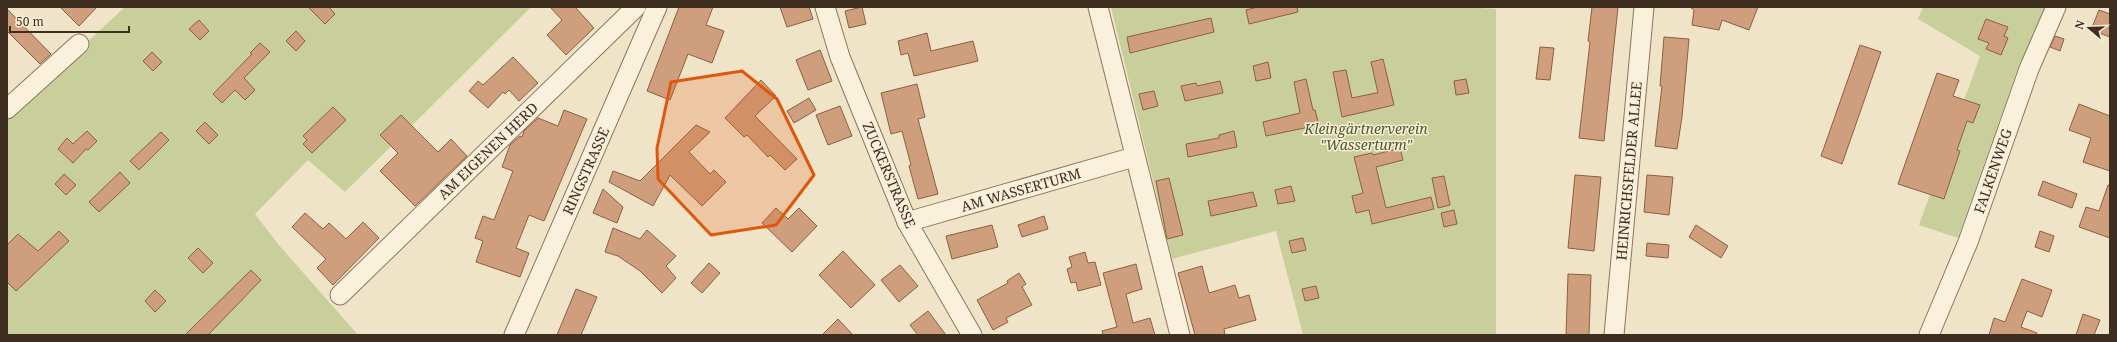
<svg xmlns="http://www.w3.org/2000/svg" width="2117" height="342" font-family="'Noto Serif',serif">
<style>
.green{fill:#c9cf9b}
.building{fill:#cf9f7d;stroke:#8d5f41}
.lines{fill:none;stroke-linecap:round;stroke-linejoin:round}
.minor-casing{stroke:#8d765c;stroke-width:21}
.minor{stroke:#faf1dc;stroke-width:19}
.marked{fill:#df570d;fill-opacity:0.2;stroke:#df570d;stroke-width:3;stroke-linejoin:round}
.labels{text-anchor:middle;stroke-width:3;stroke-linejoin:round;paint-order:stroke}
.park-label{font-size:14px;font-style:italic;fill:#4d5a26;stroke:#f7eed8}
.street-label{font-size:14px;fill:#3d2e20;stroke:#f7eed8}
</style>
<rect width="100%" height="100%" fill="#f0e4c8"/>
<g class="green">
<polygon points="125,7 531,7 345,192 308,160 255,214 278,244 358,335 7,335 7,116"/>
<polygon points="1111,7 1467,7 1496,9 1496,335 1303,335 1276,231 1172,259"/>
<polygon points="1923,7 2046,7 2019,65 1958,238 1919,225 1980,56 1918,19"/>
</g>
<g class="building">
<polygon points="60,7 97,7 79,26"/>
<polygon points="308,7 329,7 335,14 325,24"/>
<polygon points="550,7 575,7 594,28 566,55 547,35 562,20"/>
<polygon points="679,7 713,7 706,25 724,31 712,63 688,54 670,100 647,91"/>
<polygon points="780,7 809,7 813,19 787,27"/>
<polygon points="862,7 866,24 849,28 845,11"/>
<polygon points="1258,7 1297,7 1298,12 1249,24 1246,10"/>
<polygon points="1592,7 1618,7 1604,141 1579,138 1590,42 1588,41"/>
<polygon points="1690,7 1758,7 1749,30 1722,20 1719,30 1692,25 1694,10"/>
<polygon points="7,9 51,54 40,64 7,31"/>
<polygon points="2099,10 2110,14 2110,37 2091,30"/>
<polygon points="1211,18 1214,32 1130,53 1127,37"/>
<polygon points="1986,19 2008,27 2004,36 2008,38 2001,55 1986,49 1989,43 1978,39"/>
<polygon points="199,20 209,31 200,40 189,29"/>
<polygon points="296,31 305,41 296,51 286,41"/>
<polygon points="927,33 931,51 973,41 978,61 914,76 908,53 901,55 898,41"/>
<polygon points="2055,36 2064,39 2060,51 2050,47"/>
<polygon points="1664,37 1689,39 1682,117 1677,149 1655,146 1662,86 1660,86"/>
<polygon points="260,43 270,52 244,78 255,90 245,100 235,90 222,103 213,94 252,54 250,53"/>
<polygon points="1860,45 1881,52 1842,164 1821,156"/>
<polygon points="1540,47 1554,48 1550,80 1536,79"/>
<polygon points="820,50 832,81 808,90 796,60"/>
<polygon points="152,52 162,62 153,71 143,61"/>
<polygon points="513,57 538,83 519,101 509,90 505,94 503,92 488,108 469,91 478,81 483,85"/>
<polygon points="1383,59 1394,105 1342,117 1333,72 1346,70 1352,98 1376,93 1378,93 1371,62"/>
<polygon points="1268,62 1271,78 1256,81 1253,66"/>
<polygon points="1937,73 1959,80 1953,96 1980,105 1973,123 1967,121 1957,150 1960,151 1944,199 1898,184"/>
<polygon points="1306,79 1313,110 1315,110 1319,125 1266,136 1263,122 1300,113 1294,82"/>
<polygon points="1466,79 1469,93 1456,95 1454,81"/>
<polygon points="761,80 776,96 755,116 797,159 785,170 770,155 768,157 747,135 744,137 725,118"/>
<polygon points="1220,81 1223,93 1185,101 1181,86 1196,83 1197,86"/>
<polygon points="917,84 925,117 918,119 938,194 918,199 909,166 911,165 902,131 891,134 881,93"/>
<polygon points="1154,91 1158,106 1143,110 1139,94"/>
<polygon points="809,98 816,110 794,123 787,111"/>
<polygon points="2079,104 2110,116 2110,171 2083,162 2091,138 2069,130"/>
<polygon points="840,106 852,136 828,145 816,115"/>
<polygon points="333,107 346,120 312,153 303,144 307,140 303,136"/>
<polygon points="564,110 587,119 544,221 529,215 516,248 529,253 520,277 476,262 483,241 475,238 483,216 494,220 513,171 502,167 510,145 520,136 522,137 524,131 538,118 558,126"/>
<polygon points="401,115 438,152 451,139 467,156 415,206 380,171 398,153 380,135"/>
<polygon points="205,122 218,135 209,144 196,131"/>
<polygon points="696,125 710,132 689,152 710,174 714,170 726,182 702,206 670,175 653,206 609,182 613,171 640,181"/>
<polygon points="87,131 97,141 88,150 86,149 73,163 58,149 67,138 73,144"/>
<polygon points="1234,131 1237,147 1188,157 1186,144 1219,138 1219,135"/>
<polygon points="161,132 169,140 139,170 130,161"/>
<polygon points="1400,148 1403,160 1376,167 1386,208 1431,197 1434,209 1372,224 1369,210 1356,213 1352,196 1363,193 1354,157 1372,153 1373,155"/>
<polygon points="120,172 130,183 99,212 89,202"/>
<polygon points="64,174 76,185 66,195 55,184"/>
<polygon points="1575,175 1601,177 1594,251 1568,248"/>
<polygon points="1647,175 1673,177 1669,215 1644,212"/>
<polygon points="1444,176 1450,205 1438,208 1432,178"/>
<polygon points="1169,178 1183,235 1167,239 1156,181"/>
<polygon points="2043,181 2077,194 2072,208 2038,195"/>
<polygon points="2108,185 2110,185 2110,238 2079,227 2086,207 2099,211"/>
<polygon points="1291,186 1295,201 1278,204 1275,190"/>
<polygon points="603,189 623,207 617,223 593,213"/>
<polygon points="1253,192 1257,206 1211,216 1208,201"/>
<polygon points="776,208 788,219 799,208 817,226 792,252 762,223"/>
<polygon points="1454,210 1457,224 1444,227 1441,213"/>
<polygon points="305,213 323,229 329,223 346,239 363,222 379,238 333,285 317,268 326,259 292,227"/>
<polygon points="1044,216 1048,229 1022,237 1018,225"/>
<polygon points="992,225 998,247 952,259 946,236"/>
<polygon points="1696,225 1728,246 1721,258 1689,237"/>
<polygon points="613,228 640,239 647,230 676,256 666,266 676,278 662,293 640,271 618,256 605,252"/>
<polygon points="59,231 69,241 16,291 7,282 7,245 18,234 38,251"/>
<polygon points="2040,231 2054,236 2049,252 2035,247"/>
<polygon points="1303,238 1306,250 1292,253 1289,241"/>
<polygon points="1647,243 1669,245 1668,258 1646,256"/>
<polygon points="198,248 213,263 203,273 188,258"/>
<polygon points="843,251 875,285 851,308 819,275"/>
<polygon points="1085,252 1088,263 1095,262 1101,285 1078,291 1076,282 1071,283 1067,269 1072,267 1069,257"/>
<polygon points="709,263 720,273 702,293 691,283"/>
<polygon points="1136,264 1142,289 1126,294 1133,323 1150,318 1155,335 1103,335 1102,331 1117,327 1103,273"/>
<polygon points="900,265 918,286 899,302 881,280"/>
<polygon points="1202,266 1209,293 1235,285 1239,298 1249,295 1256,320 1224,329 1225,335 1195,335 1178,273"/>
<polygon points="251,270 261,280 208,335 185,335"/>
<polygon points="1019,273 1026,284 1022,287 1032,305 1006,318 1008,322 993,330 977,300 1008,283 1007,281"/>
<polygon points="1568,274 1591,275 1589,335 1566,335"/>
<polygon points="2022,279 2052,290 2042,317 2027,311 2021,327 2037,333 2036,335 1989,335 1994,318 2005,322"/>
<polygon points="1316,286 1319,298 1305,301 1302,289"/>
<polygon points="576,289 597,297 581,335 557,335"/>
<polygon points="155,290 166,301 155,312 145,301"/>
<polygon points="928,311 946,335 918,335 910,325"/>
<polygon points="2083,314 2100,320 2094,335 2076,335"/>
<polygon points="838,319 853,335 822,335"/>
</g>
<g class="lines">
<defs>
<g id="minor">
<polyline points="825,7 840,57 907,222 972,335"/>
<polyline points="1098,7 1180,335"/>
<polyline points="7,109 79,44"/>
<polyline points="907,222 1134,157"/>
<polyline points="340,295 636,7"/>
<polyline points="514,335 657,7"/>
<polyline points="1614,335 1644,7"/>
<polyline points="1929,335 1968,242 2029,69 2056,7"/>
</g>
</defs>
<use href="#minor" class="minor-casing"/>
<use href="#minor" class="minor"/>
</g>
<path class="marked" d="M742,71L777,99L814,175L776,225L711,235L658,179L657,148L671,82Z"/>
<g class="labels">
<g class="park-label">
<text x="1366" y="134">Kleingärtnerverein<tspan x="1366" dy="16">"Wasserturm"</tspan></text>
</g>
<g class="street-label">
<text transform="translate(488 151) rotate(-44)" y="5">AM EIGENEN HERD</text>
<text transform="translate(586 171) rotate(-66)" y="5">RINGSTRASSE</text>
<text transform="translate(1629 171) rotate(-85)" y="5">HEINRICHSFELDER ALLEE</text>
<text transform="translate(1993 171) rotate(-71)" y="5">FALKENWEG</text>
<text transform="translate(889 175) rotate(67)" y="5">ZUCKERSTRASSE</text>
<text transform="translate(1021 190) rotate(-16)" y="5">AM WASSERTURM</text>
</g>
</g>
<rect width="2117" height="342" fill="none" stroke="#3d2e20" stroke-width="16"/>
<g transform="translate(2089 28) rotate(289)" stroke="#f7eed8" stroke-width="3" paint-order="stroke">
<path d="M0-3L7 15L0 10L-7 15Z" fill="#3d2e20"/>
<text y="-6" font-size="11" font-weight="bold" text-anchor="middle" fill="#3d2e20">N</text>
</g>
<path d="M10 26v6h119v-6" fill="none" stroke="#3d2e20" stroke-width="2"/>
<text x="16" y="26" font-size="12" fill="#3d2e20" stroke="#f7eed8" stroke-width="3" paint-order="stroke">50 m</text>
</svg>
